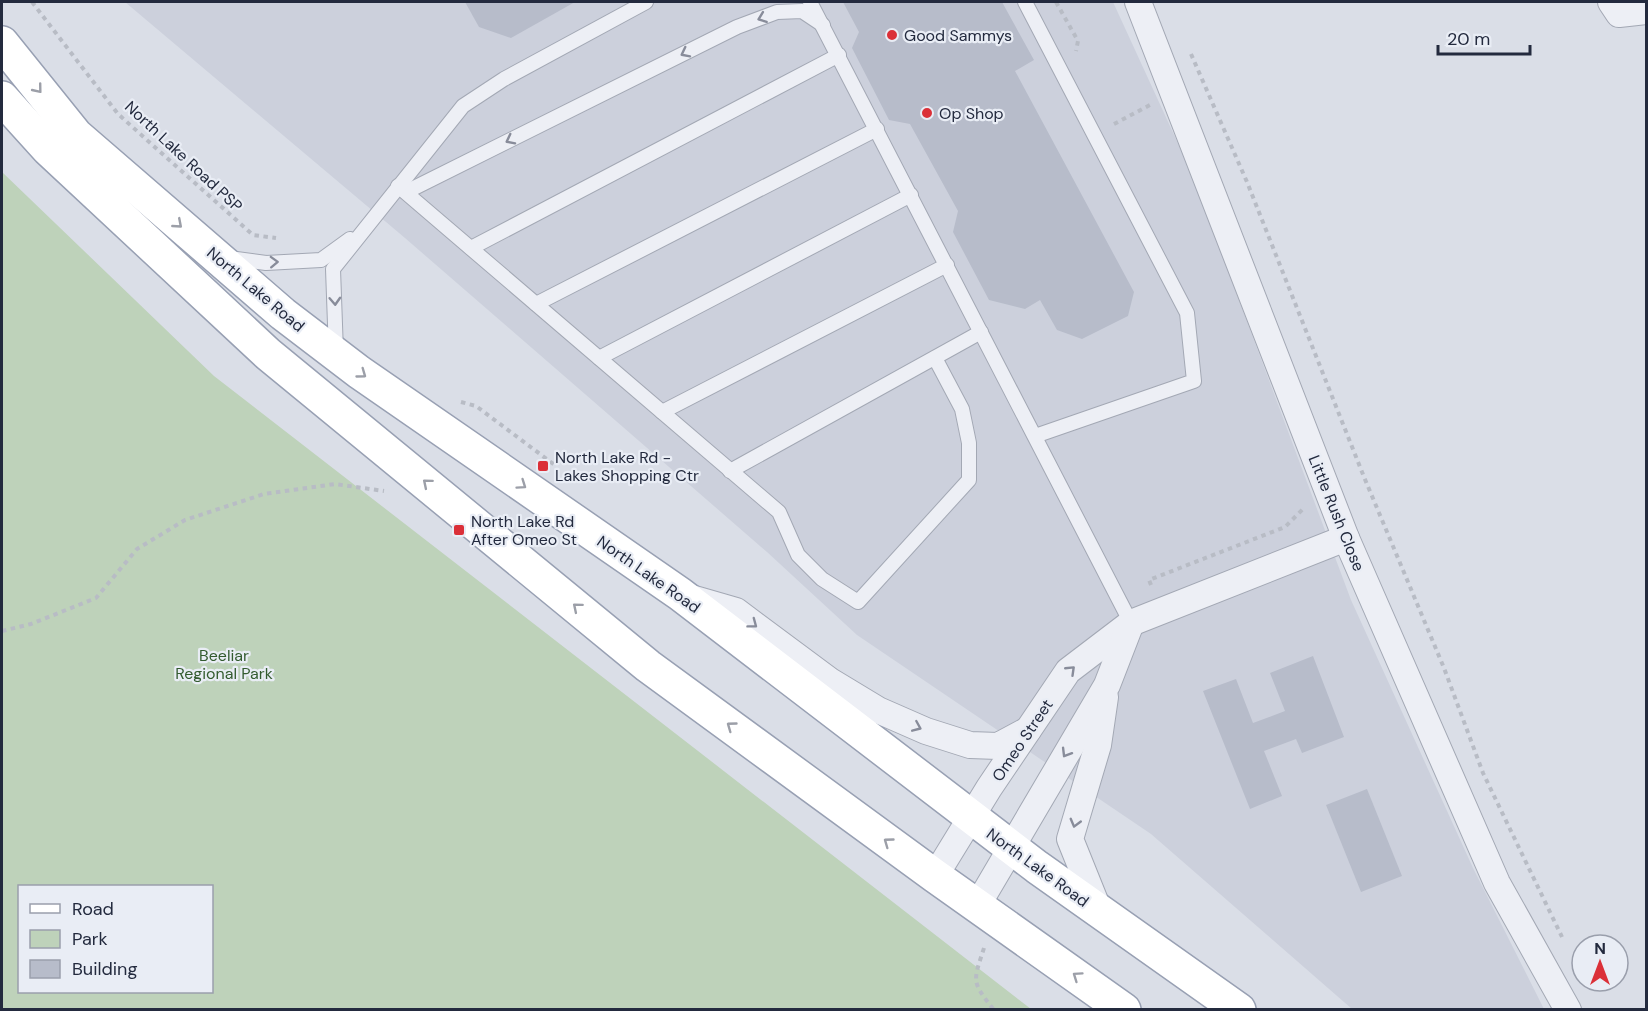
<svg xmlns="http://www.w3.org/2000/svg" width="1648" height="1011" font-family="'DM Sans',sans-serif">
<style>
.built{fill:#ccd0dc}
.green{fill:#bed2ba;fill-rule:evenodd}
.building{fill:#b7bcca}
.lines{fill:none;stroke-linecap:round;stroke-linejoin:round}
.service-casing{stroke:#a3a8b4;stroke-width:16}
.minor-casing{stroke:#a3a8b4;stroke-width:28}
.primary-casing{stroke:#98a0b3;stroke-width:36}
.path{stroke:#b8bcc5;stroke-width:4;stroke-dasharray:4.5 4.5;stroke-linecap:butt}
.service{stroke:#edeff5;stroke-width:14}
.minor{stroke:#edeff5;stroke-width:26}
.primary{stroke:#fff;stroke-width:33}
.oneway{stroke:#888c9a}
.oneway2{stroke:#9c9fa8}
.poi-dot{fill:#db3038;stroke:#e9edf5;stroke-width:2}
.labels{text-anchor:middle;stroke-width:4.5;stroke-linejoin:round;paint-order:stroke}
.poi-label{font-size:16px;fill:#232a3e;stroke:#e9edf5;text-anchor:start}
.street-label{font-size:16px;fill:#232a3e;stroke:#e9edf5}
.park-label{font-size:16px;fill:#335b2f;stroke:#e9edf5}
</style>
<rect width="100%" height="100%" fill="#dadee7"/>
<polygon class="built" points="125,2 1113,2 1192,174 1351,600 1473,868 1544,1009 1352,1009 1151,834 857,635 767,552 405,238"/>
<path class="green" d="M2,172L214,376L1031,1009H2ZM20,886H212V992H20Z"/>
<g class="building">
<polygon points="465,2 575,2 511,38 479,27"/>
<polygon points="843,2 1002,2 1034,60 1015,71 1134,292 1128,316 1082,339 1057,330 1040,300 1025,309 989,300 953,232 958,211 910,124 889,120 852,48 859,32"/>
<polygon points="1313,656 1344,737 1302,753 1296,739 1264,751 1282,796 1250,809 1203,691 1236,679 1253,723 1285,711 1270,673"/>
<polygon points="1367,789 1402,876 1361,892 1326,805"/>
</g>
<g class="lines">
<defs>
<g id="service">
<polyline points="810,2 1131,623"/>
<polyline points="1025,2 1187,313 1194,381 1035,436"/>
<polyline points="398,186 779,512 798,555 822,579 858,602 969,480 969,443 962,409 935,358"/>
<polyline points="406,192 737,27 777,12 802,11 823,25"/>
<polyline points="471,248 839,55"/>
<polyline points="229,258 266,263 321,260 350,239"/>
<polyline points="536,304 877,129"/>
<polyline points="336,352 333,269 463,106 504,79 646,2"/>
<polyline points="599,358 911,195"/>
<polyline points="662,412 947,265"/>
<polyline points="730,471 981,332"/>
</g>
<g id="minor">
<polyline points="1138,2 1346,538 1497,883 1568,1010"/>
<polyline points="1611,2 1619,14 1646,11"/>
<polyline points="691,598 736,611 830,681 878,710 926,731 970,745 998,746 1028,730"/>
<polyline points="935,876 989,788 1068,671 1131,623 1346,538"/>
<polyline points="977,906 1107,685 1131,623"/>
<polyline points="1099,911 1070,839 1098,745 1105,697"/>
</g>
<g id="primary">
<polyline points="2,43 76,135 283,314 359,372 680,594 1037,867 1239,1010"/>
<polyline points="2,98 48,149 268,354 648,666 935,876 1124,1010"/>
</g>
</defs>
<use href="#service" class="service-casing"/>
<use href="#minor" class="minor-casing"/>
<use href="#primary" class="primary-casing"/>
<g class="path">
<polyline points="32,2 118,114 253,235 276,238"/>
<polyline points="1056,2 1078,41 1076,51"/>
<polyline points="1191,54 1247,182 1364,477 1444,668 1483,773 1562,937"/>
<polyline points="1114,124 1150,105"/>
<polyline points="461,402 476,406 556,466"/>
<polyline points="1151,585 1149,580 1285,527 1304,508"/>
<polyline points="2,631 31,624 96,598 137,549 185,520 264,494 335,484 384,491"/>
<path d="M984,948C973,982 971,981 994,1010"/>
</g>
<use href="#service" class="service"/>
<use href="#minor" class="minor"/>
<use href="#primary" class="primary"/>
</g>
<defs><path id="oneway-chevron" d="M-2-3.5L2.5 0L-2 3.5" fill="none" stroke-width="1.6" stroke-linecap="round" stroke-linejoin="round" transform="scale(1.5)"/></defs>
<g class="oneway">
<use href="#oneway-chevron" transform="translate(762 18) rotate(159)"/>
<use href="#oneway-chevron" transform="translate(685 53) rotate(153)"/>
<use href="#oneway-chevron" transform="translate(510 140) rotate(153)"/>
<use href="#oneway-chevron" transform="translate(274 262) rotate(-2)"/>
<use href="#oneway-chevron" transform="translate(335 301) rotate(87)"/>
<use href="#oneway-chevron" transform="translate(753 624) rotate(37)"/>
<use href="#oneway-chevron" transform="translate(1071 670) rotate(-44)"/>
<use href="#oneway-chevron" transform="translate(917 727) rotate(23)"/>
<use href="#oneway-chevron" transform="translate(1066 753) rotate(121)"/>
<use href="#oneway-chevron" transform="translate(1075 823) rotate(105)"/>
</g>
<g class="oneway2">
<use href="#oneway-chevron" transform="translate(38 89) rotate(51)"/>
<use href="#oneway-chevron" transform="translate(178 224) rotate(41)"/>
<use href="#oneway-chevron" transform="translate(362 374) rotate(36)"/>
<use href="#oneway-chevron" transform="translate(427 483) rotate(-140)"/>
<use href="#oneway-chevron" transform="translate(522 485) rotate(35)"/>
<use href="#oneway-chevron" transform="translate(577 607) rotate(-140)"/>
<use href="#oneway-chevron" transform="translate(731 726) rotate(-144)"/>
<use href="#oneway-chevron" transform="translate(888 842) rotate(-144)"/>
<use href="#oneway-chevron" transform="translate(1077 976) rotate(-145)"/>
</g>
<g class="poi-dot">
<circle cx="892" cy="35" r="6"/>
<circle cx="927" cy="113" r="6"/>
<rect x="537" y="460" width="12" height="12" rx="3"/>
<rect x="453" y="524" width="12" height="12" rx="3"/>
</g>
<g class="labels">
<g class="poi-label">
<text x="904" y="41">Good Sammys</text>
<text x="939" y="119">Op Shop</text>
<text x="555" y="463">North Lake Rd -<tspan x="555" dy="18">Lakes Shopping Ctr</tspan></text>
<text x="471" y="527">North Lake Rd<tspan x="471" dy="18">After Omeo St</tspan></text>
</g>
<g class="street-label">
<text transform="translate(184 156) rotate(43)" y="6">North Lake Road PSP</text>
<text transform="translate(256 289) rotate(40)" y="6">North Lake Road</text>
<text transform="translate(1337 513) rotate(68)" y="6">Little Rush Close</text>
<text transform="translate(649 574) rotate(35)" y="6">North Lake Road</text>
<text transform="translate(1022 740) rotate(-56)" y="6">Omeo Street</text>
<text transform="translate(1038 867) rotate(36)" y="6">North Lake Road</text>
</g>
<g class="park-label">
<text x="224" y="661">Beeliar<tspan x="224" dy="18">Regional Park</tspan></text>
</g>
</g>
<rect width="1648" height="1011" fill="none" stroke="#232a3e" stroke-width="6"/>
<rect x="18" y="885" width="195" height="108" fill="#e9edf5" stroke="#9a9fac" stroke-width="1.5"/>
<rect x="30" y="904" width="30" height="9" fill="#ffffff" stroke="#9a9fac" stroke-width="1.5"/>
<text x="72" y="915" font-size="18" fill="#232a3e">Road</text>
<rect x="30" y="930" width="30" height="18" fill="#bed2ba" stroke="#9a9fac" stroke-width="1.5"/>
<text x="72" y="945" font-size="18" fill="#232a3e">Park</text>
<rect x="30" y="960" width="30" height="18" fill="#b7bcca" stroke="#9a9fac" stroke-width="1.5"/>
<text x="72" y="975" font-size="18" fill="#232a3e">Building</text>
<g transform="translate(1600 963)"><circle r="28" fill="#e9edf5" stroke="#9a9fac" stroke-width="1.5"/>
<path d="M0-4.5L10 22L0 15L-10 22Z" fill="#db3038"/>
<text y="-9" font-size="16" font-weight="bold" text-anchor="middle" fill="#232a3e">N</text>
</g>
<path d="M1438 45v9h92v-9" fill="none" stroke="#232a3e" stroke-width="3"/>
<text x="1447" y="45" font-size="18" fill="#232a3e" stroke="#e9edf5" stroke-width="4.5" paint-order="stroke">20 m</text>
</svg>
